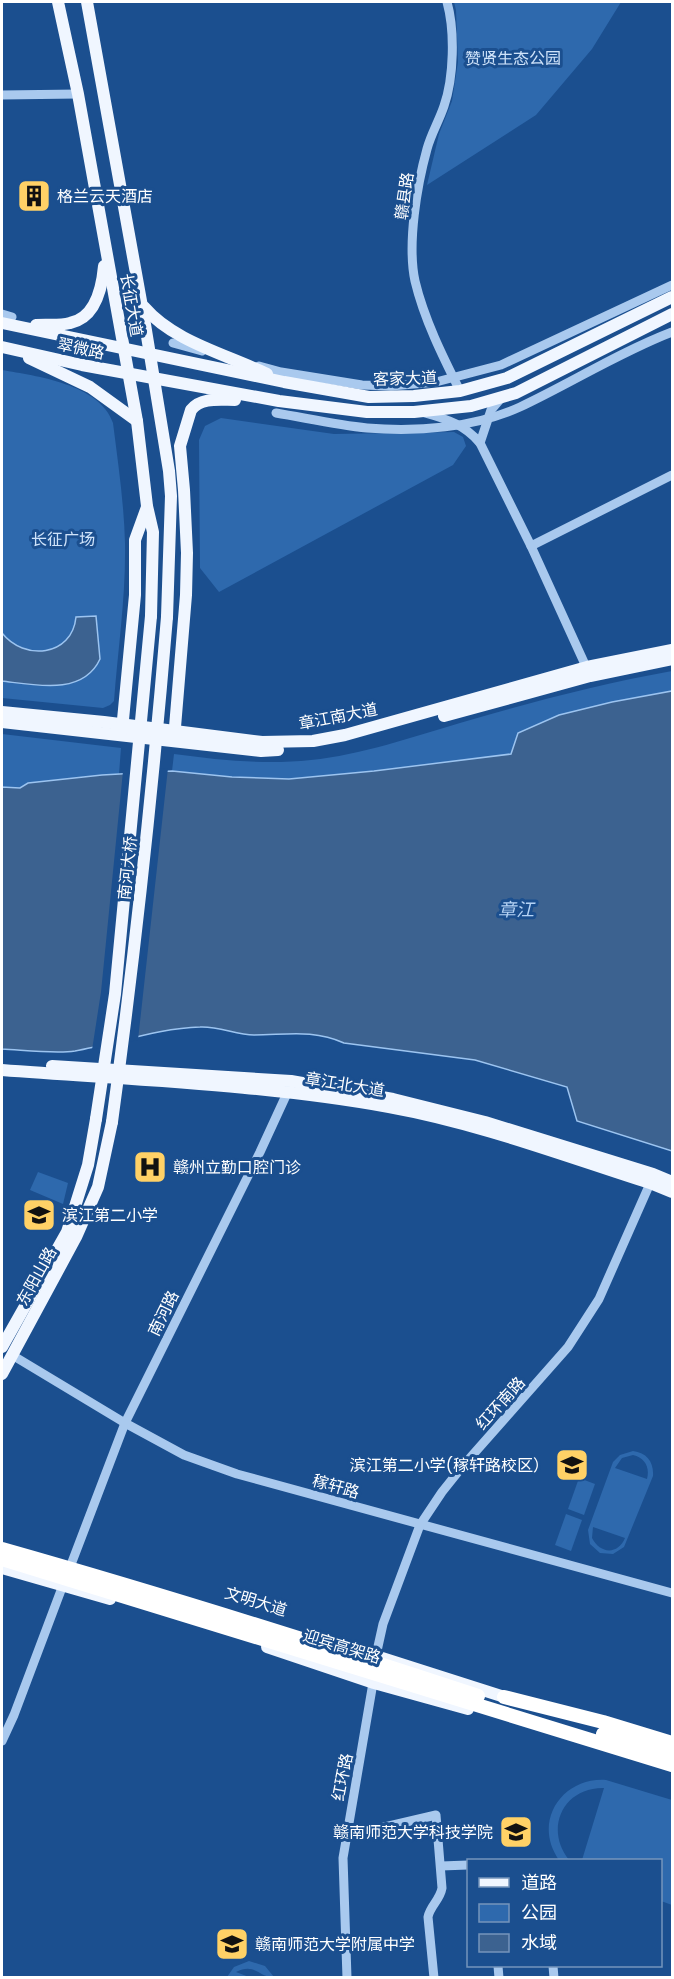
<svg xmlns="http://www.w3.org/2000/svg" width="674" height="1979" font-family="Poppins,'Noto Sans SC',sans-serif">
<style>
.green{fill:#2e69ad;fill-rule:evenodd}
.water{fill:#3c6290;stroke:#9cc4f0;stroke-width:1.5}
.pier{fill:#1b4f8f}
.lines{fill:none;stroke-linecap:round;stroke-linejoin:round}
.minor{stroke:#a9c9ee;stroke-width:9}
.major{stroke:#f0f6ff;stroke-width:12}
.highway{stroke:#fff;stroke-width:14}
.major-bridge{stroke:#f0f6ff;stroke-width:12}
.highway-bridge{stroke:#fff;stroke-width:14}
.labels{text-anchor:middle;stroke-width:6;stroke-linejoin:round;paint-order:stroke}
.park-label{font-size:16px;fill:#cfe3fa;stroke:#1b4f8f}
.poi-label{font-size:16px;fill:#fff;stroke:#1b4f8f;text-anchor:start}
.street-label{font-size:16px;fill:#fff;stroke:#1b4f8f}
.water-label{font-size:18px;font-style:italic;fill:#b5d3f5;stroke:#1b4f8f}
</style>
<rect width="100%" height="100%" fill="#1b4f8f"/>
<g class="green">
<polygon points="454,2 621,2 592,49 536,115 427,185 439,134 452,101 458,62 456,10"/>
<path d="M2,370C36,376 100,384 113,423C118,463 124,503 125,543C126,596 118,648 114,701L110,705L103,708L2,698Z"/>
<polygon points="221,418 334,434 454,432 463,437 466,446 453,465 219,592 200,568 199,440 205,426"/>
<path d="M672,671V691L612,702L559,715L511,754L374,771L289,779L232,777L172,771L174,754C219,760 265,765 311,760C361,755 412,737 460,723C531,702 600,684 672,671Z"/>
<polygon points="2,734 121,748 119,774 28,783 20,788 2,787"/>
<polygon points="38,1172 68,1183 63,1204 30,1190"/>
<path d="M633,1451C647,1453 654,1462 653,1476L624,1547L613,1554L600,1553L590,1544L588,1530L613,1462L620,1455ZM633,1455C645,1458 650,1467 647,1479L615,1468L622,1458ZM593,1527L625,1538C618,1555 600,1554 592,1538Z"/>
<polygon points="579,1478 595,1484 584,1515 568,1509"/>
<polygon points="566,1514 582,1520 571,1551 555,1545"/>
<path d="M606,1780L672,1800V1905L661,1901L660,1860H582L604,1788C563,1787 544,1829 569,1860H559C532,1822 562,1777 606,1780Z"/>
<path d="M249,1961L265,1966L274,1977C259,1978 255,1962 236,1972L249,1977H227L234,1967Z"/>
</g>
<g class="water">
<path d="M96,616L100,659C83,696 35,685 2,681V633C24,661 72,657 76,617Z"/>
<path d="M672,691V1151L577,1121L567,1087L475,1060L344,1043C313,1029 286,1035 254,1035C236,1035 219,1026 200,1027C159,1028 115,1044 75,1051C55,1054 23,1050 2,1049V787L20,788L28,783L102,775L172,771L232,777L289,779L374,771L511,754L518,733L559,715L612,702Z"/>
</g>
<polygon class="pier" points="168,768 138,1040 92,1050 101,992 123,771"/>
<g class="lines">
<g class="minor">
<path d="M447,2C455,31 454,77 444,106C439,121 431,134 427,149C417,185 407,244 415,281C424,319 443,357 460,391"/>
<polyline points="2,95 78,94"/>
<polyline points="2,314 12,317"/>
<polyline points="173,343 202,351"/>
<polyline points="259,366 281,372 362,385 391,386 436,382 501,365 672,285"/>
<path d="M276,413C306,418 337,425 367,428C417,432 474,428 520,407C571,383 620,352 672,332"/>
<path d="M425,413C447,419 465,425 480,443L531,546L588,671"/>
<polyline points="480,443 491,410 502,397"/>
<polyline points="531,546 672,475"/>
<polyline points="12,1355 125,1423 184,1455 237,1474 672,1593"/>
<polyline points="72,1562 125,1423 260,1152 289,1089"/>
<polyline points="375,1660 383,1624 420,1525 442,1492 462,1467 568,1347 599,1299 652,1179"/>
<polyline points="2,1741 14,1715 63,1585"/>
<path d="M346,1836L436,1815L442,1888C440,1900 430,1906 428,1917L434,1978"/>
<polyline points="441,1866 468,1865"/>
<polyline points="498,1966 499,1978"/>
<polyline points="553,1966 554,1978"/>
<polyline points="347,1978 343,1858 374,1677"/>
</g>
<g class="major">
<polyline points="58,2 78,94 137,421 147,506 153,532 151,616"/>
<polyline points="87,2 143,312 169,471 171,496 167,617"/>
<path d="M144,307C174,342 226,354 267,374"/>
<polyline points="2,323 284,382 369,397 414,396 460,391 507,378 672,297"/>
<path d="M36,325C47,324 59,326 70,323C95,318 102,288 104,266"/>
<polyline points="2,347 82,365 279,401 367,412 414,412 471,406 516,393 672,314"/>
<polyline points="29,358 90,387 137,421"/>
<polyline points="2,712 104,722 262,742 313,741 345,735 587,667 672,650"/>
<polyline points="444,716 590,676 672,659"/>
<polyline points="2,722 261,751 278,750"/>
<polyline points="122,730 135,595 135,540 147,507"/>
<path d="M174,739L186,595L187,553L184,490L180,446L191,410C201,397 220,400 235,400"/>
<polyline points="52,1066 291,1081 393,1099 485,1122 653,1174 672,1182"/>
<path d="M2,1070C131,1080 262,1084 389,1107C478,1123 565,1156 650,1183L672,1192"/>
<polyline points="2,1347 67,1232 88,1165 96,1119"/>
<polyline points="2,1374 76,1237 98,1187 112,1122"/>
<polyline points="2,1568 110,1599"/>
<polyline points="310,1635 514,1700"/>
<polyline points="267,1647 374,1683 468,1709"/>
</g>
<polyline class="highway" points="504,1697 603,1722 672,1743"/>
<g class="major-bridge">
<polyline points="96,1119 115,994 151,616"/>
<path d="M112,1122C135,954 153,786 167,617"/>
</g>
<g class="highway-bridge">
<path d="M2,1549C161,1594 320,1644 478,1696"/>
<polyline points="2,1559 672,1765"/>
<polyline points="603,1734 672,1755"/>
</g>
</g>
<defs>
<symbol id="building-square" viewBox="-11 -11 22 22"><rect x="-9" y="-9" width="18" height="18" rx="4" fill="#ffd166" stroke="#1b4f8f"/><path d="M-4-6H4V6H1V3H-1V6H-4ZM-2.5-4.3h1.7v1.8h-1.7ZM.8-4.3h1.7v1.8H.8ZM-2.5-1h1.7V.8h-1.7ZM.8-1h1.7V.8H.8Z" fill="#111"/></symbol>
<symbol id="hospital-square" viewBox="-11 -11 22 22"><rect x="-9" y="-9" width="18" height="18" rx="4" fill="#ffd166" stroke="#1b4f8f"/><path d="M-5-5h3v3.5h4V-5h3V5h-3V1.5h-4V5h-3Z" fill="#111"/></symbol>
<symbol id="school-square" viewBox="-11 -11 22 22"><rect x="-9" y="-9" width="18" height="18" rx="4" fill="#ffd166" stroke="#1b4f8f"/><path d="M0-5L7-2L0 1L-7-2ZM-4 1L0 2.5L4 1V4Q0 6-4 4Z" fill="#111"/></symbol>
<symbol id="university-square" viewBox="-11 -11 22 22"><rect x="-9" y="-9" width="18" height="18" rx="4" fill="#ffd166" stroke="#1b4f8f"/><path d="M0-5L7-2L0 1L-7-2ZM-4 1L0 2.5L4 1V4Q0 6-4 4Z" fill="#111"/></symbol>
</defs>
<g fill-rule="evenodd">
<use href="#building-square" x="15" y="177" width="38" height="38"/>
<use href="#hospital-square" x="131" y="1148" width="38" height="38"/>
<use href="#school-square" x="20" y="1196" width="38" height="38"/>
<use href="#school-square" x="553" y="1446" width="38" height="38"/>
<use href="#university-square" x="497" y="1813" width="38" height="38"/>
<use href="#school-square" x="213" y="1925" width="38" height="38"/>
</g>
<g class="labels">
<g class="park-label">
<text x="513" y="64">赞贤生态公园</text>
<text x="63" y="545">长征广场</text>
</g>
<g class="poi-label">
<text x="57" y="202">格兰云天酒店</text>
<text x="173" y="1173">赣州立勤口腔门诊</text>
<text x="62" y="1221">滨江第二小学</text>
<text x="549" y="1471" text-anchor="end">滨江第二小学(稼轩路校区）</text>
<text x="493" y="1838" text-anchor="end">赣南师范大学科技学院</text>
<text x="255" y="1950">赣南师范大学附属中学</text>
</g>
<g class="street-label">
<text transform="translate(404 196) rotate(-82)" y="6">赣县路</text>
<text transform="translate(132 305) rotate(80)" y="6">长征大道</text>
<text transform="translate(81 348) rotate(12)" y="6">翠微路</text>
<text transform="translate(405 378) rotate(-2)" y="6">客家大道</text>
<text transform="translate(338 716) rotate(-11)" y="6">章江南大道</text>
<text transform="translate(127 868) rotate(-84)" y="6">南河大桥</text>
<text transform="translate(345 1084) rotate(9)" y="6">章江北大道</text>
<text transform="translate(36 1276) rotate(-61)" y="6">东阳山路</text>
<text transform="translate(163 1313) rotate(-64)" y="6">南河路</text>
<text transform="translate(500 1403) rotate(-48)" y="6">红环南路</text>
<text transform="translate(336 1486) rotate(16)" y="6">稼轩路</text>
<text transform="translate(256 1601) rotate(17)" y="6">文明大道</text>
<text transform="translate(342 1646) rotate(17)" y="6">迎宾高架路</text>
<text transform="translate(342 1777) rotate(-79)" y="6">红环路</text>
</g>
<g class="water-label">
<text x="516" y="916">章江</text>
</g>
</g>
<rect width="674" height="1979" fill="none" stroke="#ffffff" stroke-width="6"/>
<rect x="467" y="1859" width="195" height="108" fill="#1b4f8f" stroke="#7695bc" stroke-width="1.5"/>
<rect x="479" y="1878" width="30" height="9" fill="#f0f6ff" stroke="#7695bc" stroke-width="1.5"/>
<text x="521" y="1889" font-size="18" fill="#ffffff">道路</text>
<rect x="479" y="1904" width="30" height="18" fill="#2e69ad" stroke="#7695bc" stroke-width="1.5"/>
<text x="521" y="1919" font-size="18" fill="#ffffff">公园</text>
<rect x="479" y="1934" width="30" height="18" fill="#3c6290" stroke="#7695bc" stroke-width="1.5"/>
<text x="521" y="1949" font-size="18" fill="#ffffff">水域</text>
</svg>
